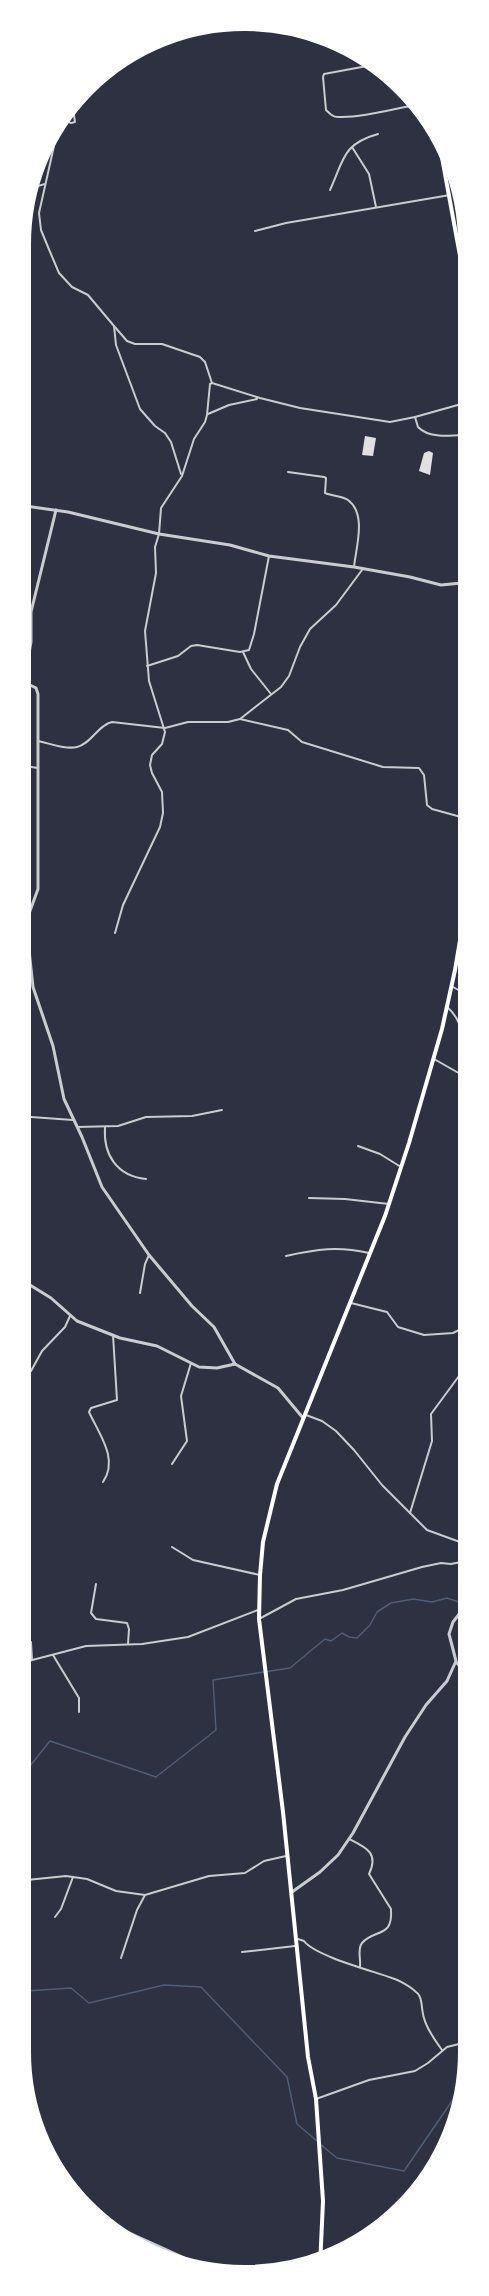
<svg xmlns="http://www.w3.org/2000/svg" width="489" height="2296" font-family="'Fira Sans Condensed',sans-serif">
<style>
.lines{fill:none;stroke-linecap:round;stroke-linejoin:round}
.stream{stroke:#4f5d75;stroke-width:1.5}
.building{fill:#e0e0e3}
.minor{stroke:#caccd0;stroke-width:2}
.tertiary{stroke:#caccd0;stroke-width:3}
.primary{stroke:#fff;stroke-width:4}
.rim{fill:none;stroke:#fff;stroke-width:8}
</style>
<rect width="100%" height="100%" fill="#2d3142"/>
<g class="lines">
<g class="stream">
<polyline points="17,1782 50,1741 156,1777 216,1730 213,1680 290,1668 325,1639 331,1641 342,1633 349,1637 357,1638 370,1625 377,1612 391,1603 413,1599 432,1602 447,1598 459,1602 466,1612 464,1621 471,1629"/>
<polyline points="17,1950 24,1946 26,1991 71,1988 89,2003 164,1985 201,1987 287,2077 297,2124 317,2141"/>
<polyline points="320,2144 337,2158 404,2171 463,2085 468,2088"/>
</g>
</g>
<g class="building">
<polygon points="365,436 376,438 373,456 362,455"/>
<polygon points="429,451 433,453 430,475 419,471 424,453"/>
</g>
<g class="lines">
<g class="minor">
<path d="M378,64L324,74L323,77L326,110C330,114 333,117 338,117C363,118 396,108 421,104"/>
<polyline points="58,118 71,123 75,122 72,102"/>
<polyline points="44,138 54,146 39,213 41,230 48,247 59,273 72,287 88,295 114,326 116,345 140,409 155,426 165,433 171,442 181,474"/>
<polyline points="352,147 369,174 376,207"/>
<polyline points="27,189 45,184"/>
<path d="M330,190C344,160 342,144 378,134"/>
<polyline points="255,231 286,223 450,195"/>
<polyline points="461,257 472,255"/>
<polyline points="114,326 127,341 135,344 162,344 200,357 205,362 212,383"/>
<polyline points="208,414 229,405 257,399"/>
<path d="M415,417L418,427C430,440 456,435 472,434"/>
<path d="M288,472L324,477L326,478L325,493C332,496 342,496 348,500C367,514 356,547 354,567"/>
<polyline points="243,652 251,669 271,694"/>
<polyline points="147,666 178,656 191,646 197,645 240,652 249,650 254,634 269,556"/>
<polyline points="18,680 24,682"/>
<polyline points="240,719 288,730 302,742 383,767 419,768 424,775 427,805 432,809 472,820"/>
<path d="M38,741C49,743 65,750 77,747C91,744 98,725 112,722L165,728L188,722H228L240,719L281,687L289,676L300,647L310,629L336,605L362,570"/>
<polyline points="18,765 38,768"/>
<polyline points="18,915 28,914"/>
<polyline points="115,933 123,905 160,827 163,813 162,792 152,773 150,765 152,755 162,744 165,732 149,681 145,631 156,573 155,547 159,534 161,508 182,476 194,439 205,422 207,415 210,384 212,383 260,398 300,408 390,422 415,417 472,401"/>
<polyline points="461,934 471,936"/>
<polyline points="453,987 471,997"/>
<path d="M447,1007C462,1019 459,1034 471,1046"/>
<polyline points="434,1059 471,1080"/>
<polyline points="17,1116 73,1120"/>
<polyline points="77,1127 118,1126 146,1117 192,1116 222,1110"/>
<path d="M105,1127C103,1155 117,1176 146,1179"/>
<polyline points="358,1146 380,1154 401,1167"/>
<polyline points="309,1198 345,1199 389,1204"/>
<path d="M286,1256C317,1249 338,1246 369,1253"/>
<polyline points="140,1293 145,1264 149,1255"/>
<polyline points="351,1303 387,1312 398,1327 424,1335 453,1333 465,1327 471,1327"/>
<polyline points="306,1415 322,1421 336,1431 354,1450 382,1485 427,1530 471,1546"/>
<polyline points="19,1418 22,1406 20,1385 21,1380 31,1371 42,1351 65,1327 70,1316"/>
<polyline points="172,1464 187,1441 181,1396 191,1363"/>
<path d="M103,1482C119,1459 99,1434 89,1412L91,1408L117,1400L113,1335"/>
<polyline points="410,1513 432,1441 431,1414 459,1376 471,1367"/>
<polyline points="172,1547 193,1560 260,1575"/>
<polyline points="96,1584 91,1613 96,1619 127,1623 129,1629 128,1644"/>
<polyline points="259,1619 296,1599 343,1590 422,1567 441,1563 451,1564 471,1560"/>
<polyline points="31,1642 32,1660"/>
<polyline points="53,1655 79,1698 79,1712"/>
<polyline points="17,1664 86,1646 142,1644 188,1637 258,1610"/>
<path d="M349,1839C367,1848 379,1853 369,1874L391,1909C393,1939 375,1928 362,1943C357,1949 361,1959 360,1967"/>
<polyline points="17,1881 66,1876 87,1879 116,1891 145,1895 209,1876 245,1873 264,1861 286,1856"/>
<polyline points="55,1917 61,1909 73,1877"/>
<path d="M298,1939L304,1941C315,1956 373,1971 392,1978C399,1980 411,1987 416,1992C423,1996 421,2010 424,2018C427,2030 435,2040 442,2050"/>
<polyline points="242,1952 295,1946"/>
<polyline points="121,1958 137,1910 145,1895"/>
<polyline points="316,2099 369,2080 415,2071 428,2063 447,2047 471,2041"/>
</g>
<g class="tertiary">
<polyline points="18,505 68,512 159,534 230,545 269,556 354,567 410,577 441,585 472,582"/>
<polyline points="56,510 31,612 31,642 24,682 36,688 38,694 38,889 26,922 33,987 53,1046 64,1099 82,1137 102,1187 149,1255 192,1306 214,1327 235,1364 278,1388 303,1418"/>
<polyline points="17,1277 51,1298 77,1321 120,1338 157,1346 199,1367 217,1368 235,1364"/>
<polyline points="466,1607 471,1602"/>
<polyline points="456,1662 471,1678"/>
<polyline points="292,1892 320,1872 338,1855 353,1833 405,1737 426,1705 447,1681 456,1661 449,1634 453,1622 460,1613"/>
<polyline points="83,2212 231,2279"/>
</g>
<g class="primary">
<polyline points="436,125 472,321"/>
<polyline points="320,2266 323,2201 316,2099 308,2057 283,1812 259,1619 260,1575 263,1542 277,1484 385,1216 409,1143 442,1029 455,970 471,875"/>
</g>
</g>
<path d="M0 0H489V2296H0ZM244 27H245A217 217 0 0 1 462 244V2052A217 217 0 0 1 245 2269H244A217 217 0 0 1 27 2052V244A217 217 0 0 1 244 27Z" fill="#fff" fill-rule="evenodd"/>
<path class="rim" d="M244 27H245A217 217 0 0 1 462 244V2052A217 217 0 0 1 245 2269H244A217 217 0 0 1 27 2052V244A217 217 0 0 1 244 27Z"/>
</svg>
